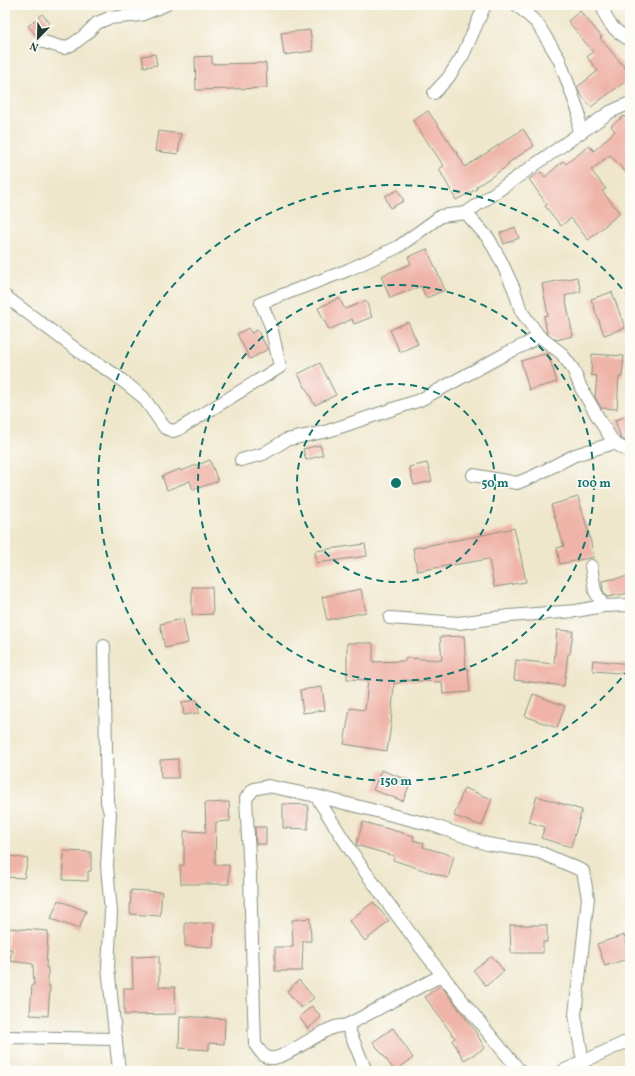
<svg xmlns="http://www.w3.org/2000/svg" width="635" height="1076" font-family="Vollkorn,serif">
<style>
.building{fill:#efb3a7}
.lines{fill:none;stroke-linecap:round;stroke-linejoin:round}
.street-casing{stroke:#879280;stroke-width:14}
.street{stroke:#fff;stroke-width:12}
.ring{fill:none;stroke:#0f766e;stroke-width:2;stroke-dasharray:7 5}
.centre{fill:#0f766e;stroke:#fdfcf7;stroke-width:2}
.ring-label{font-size:12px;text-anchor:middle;font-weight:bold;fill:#0f766e;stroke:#fdfcf7;stroke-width:3;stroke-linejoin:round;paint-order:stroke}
</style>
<rect width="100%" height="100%" fill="#fdfcf7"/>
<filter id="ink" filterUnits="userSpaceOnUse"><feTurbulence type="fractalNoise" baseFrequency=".025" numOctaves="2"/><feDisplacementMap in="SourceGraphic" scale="8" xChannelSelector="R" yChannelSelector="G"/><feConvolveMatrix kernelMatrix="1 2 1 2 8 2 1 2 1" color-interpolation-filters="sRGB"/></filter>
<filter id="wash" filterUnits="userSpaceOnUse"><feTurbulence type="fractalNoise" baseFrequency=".012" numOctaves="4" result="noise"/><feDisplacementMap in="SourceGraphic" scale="16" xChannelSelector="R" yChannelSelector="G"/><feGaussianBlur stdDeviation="0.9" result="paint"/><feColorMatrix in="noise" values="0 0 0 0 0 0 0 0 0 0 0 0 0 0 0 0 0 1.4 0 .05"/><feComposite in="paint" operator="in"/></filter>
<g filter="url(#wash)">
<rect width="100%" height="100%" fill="#efe7cc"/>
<g id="blocks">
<g class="building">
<polygon points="580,11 602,37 600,38 630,74 630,78 591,107 579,92 577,87 598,71 587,57 593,52 568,21"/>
<polygon points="42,14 50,23 36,35 28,26"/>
<polygon points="310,30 313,51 284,55 281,33"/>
<polygon points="155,54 157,65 144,67 142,56"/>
<polygon points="212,56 212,64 266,63 267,88 196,90 195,57"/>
<polygon points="428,111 457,153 465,167 523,129 534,146 508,163 509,165 476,187 477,189 456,200 439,169 444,166 413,121"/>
<polygon points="624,116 630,124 630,177 610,155 591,170 606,189 602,191 620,213 588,240 571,218 561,226 545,206 547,205 529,179 541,172 545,177 563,161 566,164 589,146 594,151 615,131 611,126"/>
<polygon points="158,131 181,134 178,154 155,151"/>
<polygon points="398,190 404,201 390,208 385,196"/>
<polygon points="515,227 519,238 504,244 500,233"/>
<polygon points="427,249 445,290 426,298 421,286 390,298 381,276 411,264 408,257"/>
<polygon points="577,277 581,291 565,296 573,336 556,340 547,333 544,316 548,315 542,284"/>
<polygon points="612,292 625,328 604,335 591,299"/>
<polygon points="339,298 345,309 366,301 372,317 354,324 352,319 329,330 318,308"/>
<polygon points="408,322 418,344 400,352 390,330"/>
<polygon points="248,328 251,333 257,330 268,349 250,359 237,334"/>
<polygon points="548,353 557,382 529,390 521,361"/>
<polygon points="592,354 624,356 622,377 619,377 617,409 601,408 595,397 597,376 591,375"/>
<polygon points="320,363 336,395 315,405 298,374"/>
<polygon points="630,415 630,443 621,439 615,420"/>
<polygon points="320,445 323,455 306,460 303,449"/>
<polygon points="210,460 218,481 193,490 190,481 167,490 162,476 180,469 181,471"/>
<polygon points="427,463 432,481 414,485 409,467"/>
<polygon points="578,497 589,534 594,557 560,564 557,548 564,546 551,505"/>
<polygon points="514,528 521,557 526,582 494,587 489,559 417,571 413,548 478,536"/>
<polygon points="365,544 367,556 317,563 315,551"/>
<polygon points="630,576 630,593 607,597 603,591 602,581"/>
<polygon points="192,587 212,587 213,614 192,615"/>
<polygon points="361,589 366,612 327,620 322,597"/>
<polygon points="183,619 188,643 165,648 160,624"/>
<polygon points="557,630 573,631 570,654 568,654 564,686 514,680 516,660 554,664"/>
<polygon points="464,636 466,669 468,669 470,692 443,694 442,682 401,680 401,683 394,683 391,725 387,751 344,744 350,708 365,710 368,680 347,679 347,643 373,643 373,662 405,661 406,658 442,660 440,637"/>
<polygon points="593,660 630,664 630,674 594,671 594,670 592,669"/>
<polygon points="322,687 325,710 303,713 300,690"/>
<polygon points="533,694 565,706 557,728 525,716"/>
<polygon points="197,700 199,713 184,715 182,702"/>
<polygon points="178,759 178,778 161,778 160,760"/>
<polygon points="381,770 411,781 403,801 373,790"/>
<polygon points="464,788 492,799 482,826 454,816"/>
<polygon points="537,796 582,810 571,847 541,838 545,827 529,822"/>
<polygon points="229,802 230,821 216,822 215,865 229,865 229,884 181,884 180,865 184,865 184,831 206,832 205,803"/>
<polygon points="283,804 308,805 308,829 283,828"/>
<polygon points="363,822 414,836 413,840 424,843 423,847 454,856 448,878 393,860 394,856 356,845"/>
<polygon points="255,827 266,827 266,844 256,844"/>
<polygon points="64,851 91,852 91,871 88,871 88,881 63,880"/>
<polygon points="5,855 28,859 24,878 5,877"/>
<polygon points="131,890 162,892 160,916 130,914"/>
<polygon points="58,900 86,911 79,929 51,919"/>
<polygon points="373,902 389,921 365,941 349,921"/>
<polygon points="310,918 311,941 303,941 302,971 275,971 275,947 293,947 292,920"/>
<polygon points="185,923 214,923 213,947 185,946"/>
<polygon points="510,925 547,925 547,942 543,942 543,953 511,953"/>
<polygon points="9,928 48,931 46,968 48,968 48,986 50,986 48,1016 30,1015 32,985 34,985 33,964 10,961 12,949 7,949"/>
<polygon points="624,935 630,952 630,958 605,966 597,944"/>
<polygon points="159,956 159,987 175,987 176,1014 124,1015 124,988 133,988 132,957"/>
<polygon points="492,956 504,971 486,986 473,970"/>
<polygon points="299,980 314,998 301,1008 287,991"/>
<polygon points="441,985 475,1031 485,1048 464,1060 452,1040 455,1038 425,997"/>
<polygon points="312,1006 321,1017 308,1029 299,1017"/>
<polygon points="180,1016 225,1019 224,1044 209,1043 209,1050 179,1048"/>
<polygon points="393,1028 413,1058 395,1071 373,1042"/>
</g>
</g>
</g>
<g filter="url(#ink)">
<use href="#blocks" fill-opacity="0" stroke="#879280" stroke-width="1"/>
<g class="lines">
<defs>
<g id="street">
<polyline points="517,5 537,23 559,59 579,113 578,134"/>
<path d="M603,5C605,23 615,31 630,40"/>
<polyline points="44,42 64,48 73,44 85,35 97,23 109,18 141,15 165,5"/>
<polyline points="434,93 448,78 463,55 485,5"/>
<polyline points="466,213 489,239 501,261 514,289 521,311 539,336 561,353 573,369 581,388 602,424 614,443 630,452"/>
<polyline points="5,296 85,356 114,374 143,397 165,428 173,431 179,429 280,367 271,326 261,303 348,270 398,247 441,216 466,213 610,112 630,103"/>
<polyline points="241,460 263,454 286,440 328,431 420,400 507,353 526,344 539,336"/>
<polyline points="473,475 517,483 534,476 575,455 614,443"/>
<polyline points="591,566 595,591 603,606 630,605"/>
<polyline points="390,618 459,623 509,616 576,611 603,606"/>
<polyline points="104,646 107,802 110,813 107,866 111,912 108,967 119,1071"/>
<path d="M316,796C332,821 347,846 364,870C413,939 465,1006 520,1071"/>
<path d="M442,975L347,1025C343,1026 339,1026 335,1027C319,1031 283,1061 270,1058C263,1057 259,1050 255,1044L250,876L246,798L254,789L268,786L316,796L432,825L487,844L539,852L583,871L588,898L575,1015L583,1062"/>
<polyline points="347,1025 366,1071"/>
<polyline points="5,1037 116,1039"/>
<polyline points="563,1071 630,1040"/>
</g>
</defs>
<use href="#street" class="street-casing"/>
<use href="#street" class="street"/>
</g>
</g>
<g class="ring">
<circle cx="396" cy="483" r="99"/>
<circle cx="396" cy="483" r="198"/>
<path d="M629 669A298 298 0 1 1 629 297"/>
</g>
<circle cx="396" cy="483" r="6" class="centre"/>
<g class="ring-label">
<text x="495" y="487">50 m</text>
<text x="594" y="487">100 m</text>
<text x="396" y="785">150 m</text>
</g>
<rect width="635" height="1076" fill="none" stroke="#fdfcf7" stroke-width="20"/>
<g transform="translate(38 38) rotate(203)" stroke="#fdfcf7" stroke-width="3" paint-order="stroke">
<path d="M0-3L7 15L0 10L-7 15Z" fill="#1f3d34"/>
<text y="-6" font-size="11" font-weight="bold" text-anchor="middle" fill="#1f3d34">N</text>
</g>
</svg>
